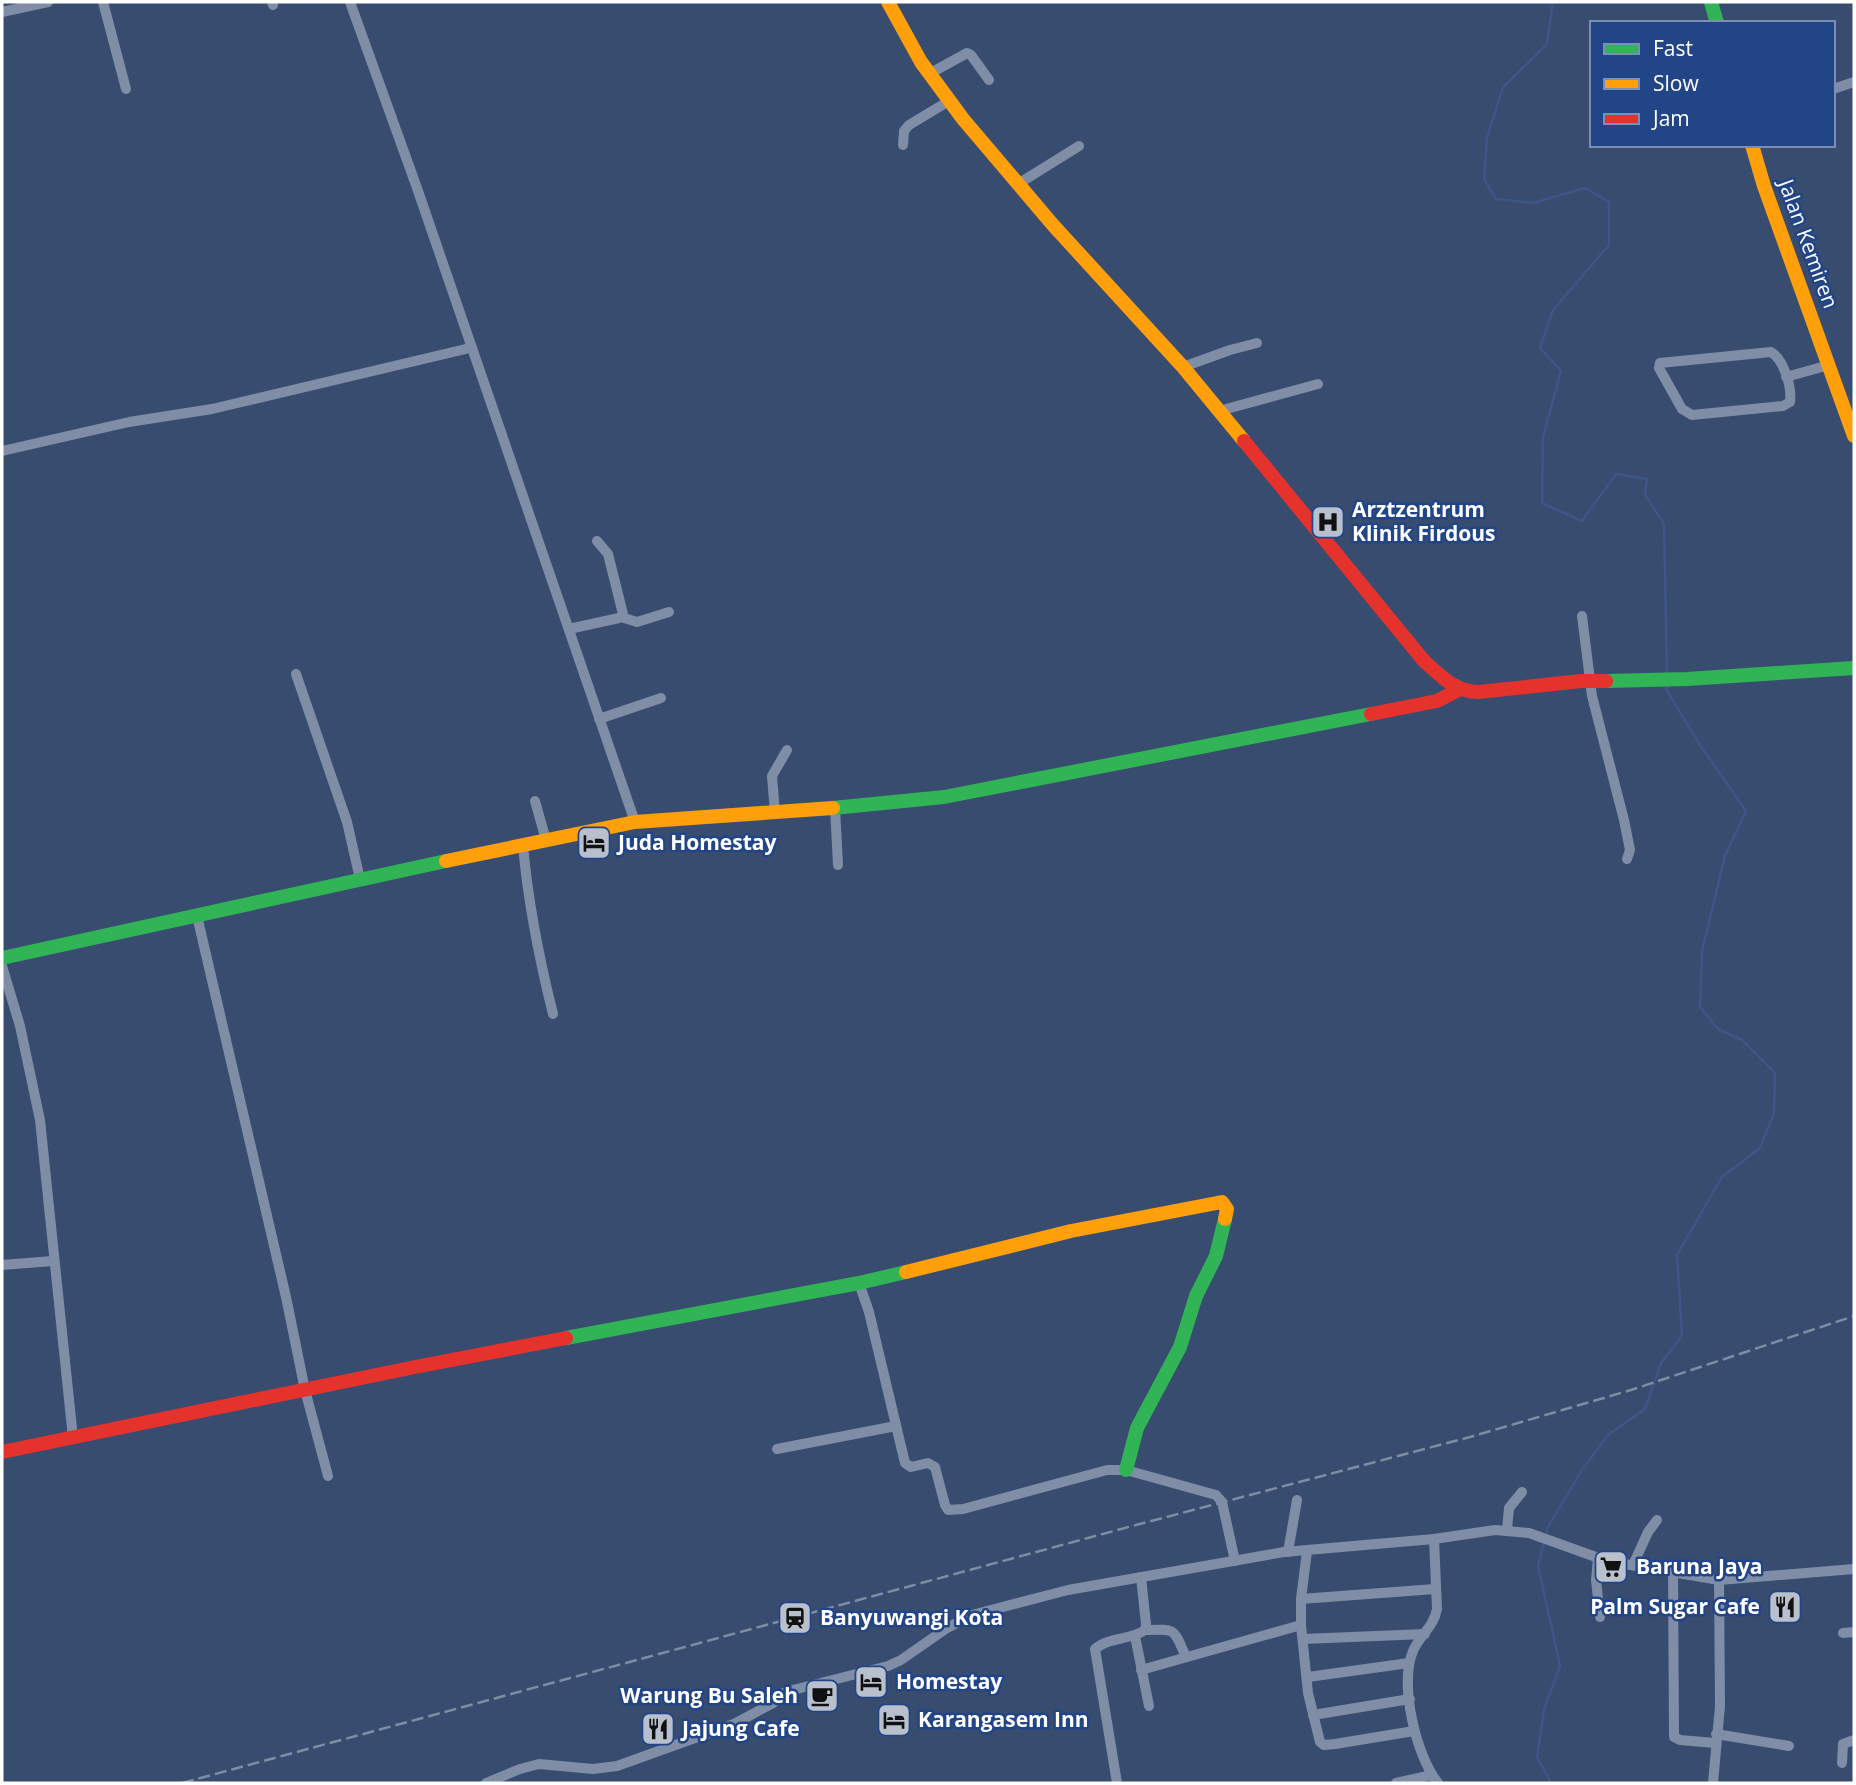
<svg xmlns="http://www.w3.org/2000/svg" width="1856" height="1785" font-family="'Open Sans',sans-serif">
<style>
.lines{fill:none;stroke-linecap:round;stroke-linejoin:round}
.stream{stroke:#3d5685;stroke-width:2.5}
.street{stroke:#7f8da6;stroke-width:10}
.fast{stroke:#30b455;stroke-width:14}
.slow{stroke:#ff9f0a;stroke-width:14}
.jam{stroke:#e5322d;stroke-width:14}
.rail{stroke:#7f8da4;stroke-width:2.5;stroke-dasharray:12 5;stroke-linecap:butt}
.labels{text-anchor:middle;stroke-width:5;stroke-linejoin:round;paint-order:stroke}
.street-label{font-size:21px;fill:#fff;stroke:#214587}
.poi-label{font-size:21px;font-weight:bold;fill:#fff;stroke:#214587;text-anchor:start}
</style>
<rect width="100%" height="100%" fill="#384c70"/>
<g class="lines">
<g class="stream">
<polyline points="1553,2 1547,44 1503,87 1487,138 1484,179 1496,199 1533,203 1585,188 1609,202 1609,245 1553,310 1540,348 1561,371 1543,437 1542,503 1582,521 1616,474 1647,479 1645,495 1664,524 1667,674"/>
<polyline points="1546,1537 1548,1527 1582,1470 1608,1435 1645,1409 1661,1363 1682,1336 1677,1255 1722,1177 1760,1148 1774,1113 1775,1073 1742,1040 1718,1029 1700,1007 1702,951 1725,856 1746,811 1700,745 1667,691 1667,684"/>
<polyline points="1544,1543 1538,1565 1560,1666 1544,1710 1537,1757 1551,1783"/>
</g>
<g class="street">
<polyline points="103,2 126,89"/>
<polyline points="272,2 273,5"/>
<polyline points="350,2 417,188 635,822"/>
<polyline points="2,12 48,2"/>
<polyline points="929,74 967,53 971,55 989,80"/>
<polyline points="1833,89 1854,82"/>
<polyline points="903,145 904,131 909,125 949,101"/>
<polyline points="1018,184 1079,146"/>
<path d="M1771,352C1784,360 1792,387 1790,402L1783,406L1692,415L1682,409L1659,368L1660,363Z"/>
<polyline points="1183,367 1230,350 1257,343"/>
<polyline points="1786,377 1829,365"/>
<polyline points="1219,411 1318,384"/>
<polyline points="2,451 129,422 212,409 470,348"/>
<polyline points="1582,616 1592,696 1624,820 1630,850 1627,859"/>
<polyline points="621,617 637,622 669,612"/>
<polyline points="569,629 619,618 623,614 608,554 597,541"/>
<polyline points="296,674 347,822 360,879"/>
<polyline points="599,719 661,698"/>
<polyline points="535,801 546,840"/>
<polyline points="835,808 838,865"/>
<polyline points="775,813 772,776 787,750"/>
<path d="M523,845C528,903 539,958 553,1014"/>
<polyline points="197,916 286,1297 305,1390 328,1476"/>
<polyline points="2,966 20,1026 40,1120 73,1438"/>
<polyline points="2,1265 53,1261"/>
<polyline points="859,1283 869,1312 905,1463 911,1467 928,1463 935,1467 945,1505 948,1510 963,1509 1107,1470 1126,1470 1216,1495 1222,1502 1235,1561"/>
<polyline points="777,1449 896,1426"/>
<polyline points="1507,1530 1509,1508 1522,1492"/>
<path d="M1434,1539L1437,1609C1434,1627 1419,1636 1413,1651C1399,1684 1416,1756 1438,1783"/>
<polyline points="1307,1551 1301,1599 1301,1625 1308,1693 1320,1742 1324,1745 1335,1744 1414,1731"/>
<polyline points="1288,1552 1297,1500"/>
<polyline points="1598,1559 1596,1580 1600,1617"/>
<polyline points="1633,1565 1648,1532 1657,1520"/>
<polyline points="1673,1570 1674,1737 1680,1740 1715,1743"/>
<polyline points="1301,1599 1435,1589"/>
<path d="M1145,1630C1177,1629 1173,1628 1186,1657"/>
<polyline points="1843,1633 1854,1632"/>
<polyline points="1135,1636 1149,1706"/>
<polyline points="1303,1639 1425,1634"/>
<polyline points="1141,1670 1301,1625"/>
<polyline points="1308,1677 1409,1663"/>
<polyline points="1313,1715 1410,1699"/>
<polyline points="1716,1734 1789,1746"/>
<polyline points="1842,1763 1843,1744 1854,1740"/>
<polyline points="486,1783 520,1769 539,1764 593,1769 617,1766 734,1724 773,1703 785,1692 888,1666 901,1660 947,1628 972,1615 1068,1590 1284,1552 1434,1539 1495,1530 1529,1533 1607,1561 1719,1580 1854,1569"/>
<path d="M1117,1783L1095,1649C1109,1637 1131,1640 1145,1630L1146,1624L1141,1577"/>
<polyline points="1396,1783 1432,1775"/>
<polyline points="1713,1783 1720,1706 1719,1580"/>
</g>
<g class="fast">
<polyline points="1711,2 1717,23"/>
<polyline points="1606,681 1687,679 1854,668"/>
<polyline points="833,808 944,797 1371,714"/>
<polyline points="2,958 446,861"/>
<polyline points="566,1338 859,1283 906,1272"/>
<polyline points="1126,1470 1137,1428 1180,1347 1196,1296 1216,1256 1225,1219"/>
</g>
<g class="slow">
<polyline points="888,2 921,62 963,119 1053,225 1183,367 1244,441"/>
<polyline points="1752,145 1764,186 1854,436"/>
<polyline points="446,861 635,822 833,808"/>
<polyline points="906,1272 1071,1231 1222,1202 1227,1209 1225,1219"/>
</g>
<g class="jam">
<path d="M1244,441L1424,661C1441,676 1455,692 1479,692L1581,681H1606"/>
<polyline points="1371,714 1437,701 1460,689"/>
<polyline points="2,1452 415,1367 566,1338"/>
</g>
<polyline class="rail" points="182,1783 1136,1525 1470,1437 1631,1390 1854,1316"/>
</g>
<defs>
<symbol id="hospital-square" viewBox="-11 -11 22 22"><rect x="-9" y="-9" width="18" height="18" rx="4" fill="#b9c0cd" stroke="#214587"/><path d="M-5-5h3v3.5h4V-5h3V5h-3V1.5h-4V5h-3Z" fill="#111"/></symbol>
<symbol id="hotel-square" viewBox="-11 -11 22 22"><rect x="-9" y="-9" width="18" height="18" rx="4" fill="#b9c0cd" stroke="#214587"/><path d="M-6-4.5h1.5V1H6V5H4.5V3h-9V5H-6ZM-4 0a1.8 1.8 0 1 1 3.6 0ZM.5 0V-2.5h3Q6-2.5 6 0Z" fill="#111"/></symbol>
<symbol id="supermarket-square" viewBox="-11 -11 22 22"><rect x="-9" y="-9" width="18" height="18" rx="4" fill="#b9c0cd" stroke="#214587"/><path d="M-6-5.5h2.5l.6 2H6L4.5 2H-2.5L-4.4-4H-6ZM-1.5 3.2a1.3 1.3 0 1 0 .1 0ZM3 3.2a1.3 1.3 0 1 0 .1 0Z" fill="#111"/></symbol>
<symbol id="restaurant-square" viewBox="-11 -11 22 22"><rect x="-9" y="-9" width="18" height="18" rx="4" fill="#b9c0cd" stroke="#214587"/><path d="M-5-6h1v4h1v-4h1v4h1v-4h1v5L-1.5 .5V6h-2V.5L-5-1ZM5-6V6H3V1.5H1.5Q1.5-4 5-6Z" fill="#111"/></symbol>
<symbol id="station-square" viewBox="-11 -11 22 22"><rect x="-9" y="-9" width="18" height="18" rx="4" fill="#b9c0cd" stroke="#214587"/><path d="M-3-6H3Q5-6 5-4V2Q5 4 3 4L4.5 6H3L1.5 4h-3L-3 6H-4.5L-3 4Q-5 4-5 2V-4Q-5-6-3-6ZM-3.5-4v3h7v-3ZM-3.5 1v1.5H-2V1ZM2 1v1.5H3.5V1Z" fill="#111"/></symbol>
<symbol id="cafe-square" viewBox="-11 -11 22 22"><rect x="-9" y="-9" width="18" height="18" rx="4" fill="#b9c0cd" stroke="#214587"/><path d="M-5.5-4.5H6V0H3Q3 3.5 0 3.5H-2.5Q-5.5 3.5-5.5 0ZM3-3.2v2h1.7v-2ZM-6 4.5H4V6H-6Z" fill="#111"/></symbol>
</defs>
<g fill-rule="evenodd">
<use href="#hospital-square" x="1309" y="503" width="38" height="38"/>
<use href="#hotel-square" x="575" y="824" width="38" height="38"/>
<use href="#supermarket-square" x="1592" y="1548" width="38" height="38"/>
<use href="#restaurant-square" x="1766" y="1588" width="38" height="38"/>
<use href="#station-square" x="776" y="1599" width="38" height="38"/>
<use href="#hotel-square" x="852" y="1663" width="38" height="38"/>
<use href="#cafe-square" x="803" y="1677" width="38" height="38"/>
<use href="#hotel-square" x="875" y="1701" width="38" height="38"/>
<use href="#restaurant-square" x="639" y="1710" width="38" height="38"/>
</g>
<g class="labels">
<g class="street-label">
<text transform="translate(1808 244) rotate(70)" y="7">Jalan Kemiren</text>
</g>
<g class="poi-label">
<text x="1352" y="517">Arztzentrum<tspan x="1352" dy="24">Klinik Firdous</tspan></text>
<text x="618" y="850">Juda Homestay</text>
<text x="1636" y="1574">Baruna Jaya</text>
<text x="1760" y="1614" text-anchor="end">Palm Sugar Cafe</text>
<text x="820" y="1625">Banyuwangi Kota</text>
<text x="896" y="1689">Homestay</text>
<text x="798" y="1703" text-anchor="end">Warung Bu Saleh</text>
<text x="918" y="1727">Karangasem Inn</text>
<text x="682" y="1736">Jajung Cafe</text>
</g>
</g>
<rect width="1856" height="1785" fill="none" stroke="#ffffff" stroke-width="7"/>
<rect x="1590" y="21" width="245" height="126" fill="#214587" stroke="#7a8fb7" stroke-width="2"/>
<rect x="1604" y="44" width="35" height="10" fill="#30b455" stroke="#7a8fb7" stroke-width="2"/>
<text x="1653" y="56" font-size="21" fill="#ffffff">Fast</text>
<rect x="1604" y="79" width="35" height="10" fill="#ff9f0a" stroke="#7a8fb7" stroke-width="2"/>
<text x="1653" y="91" font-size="21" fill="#ffffff">Slow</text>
<rect x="1604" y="114" width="35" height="10" fill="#e5322d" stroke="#7a8fb7" stroke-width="2"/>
<text x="1653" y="126" font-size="21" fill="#ffffff">Jam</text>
</svg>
